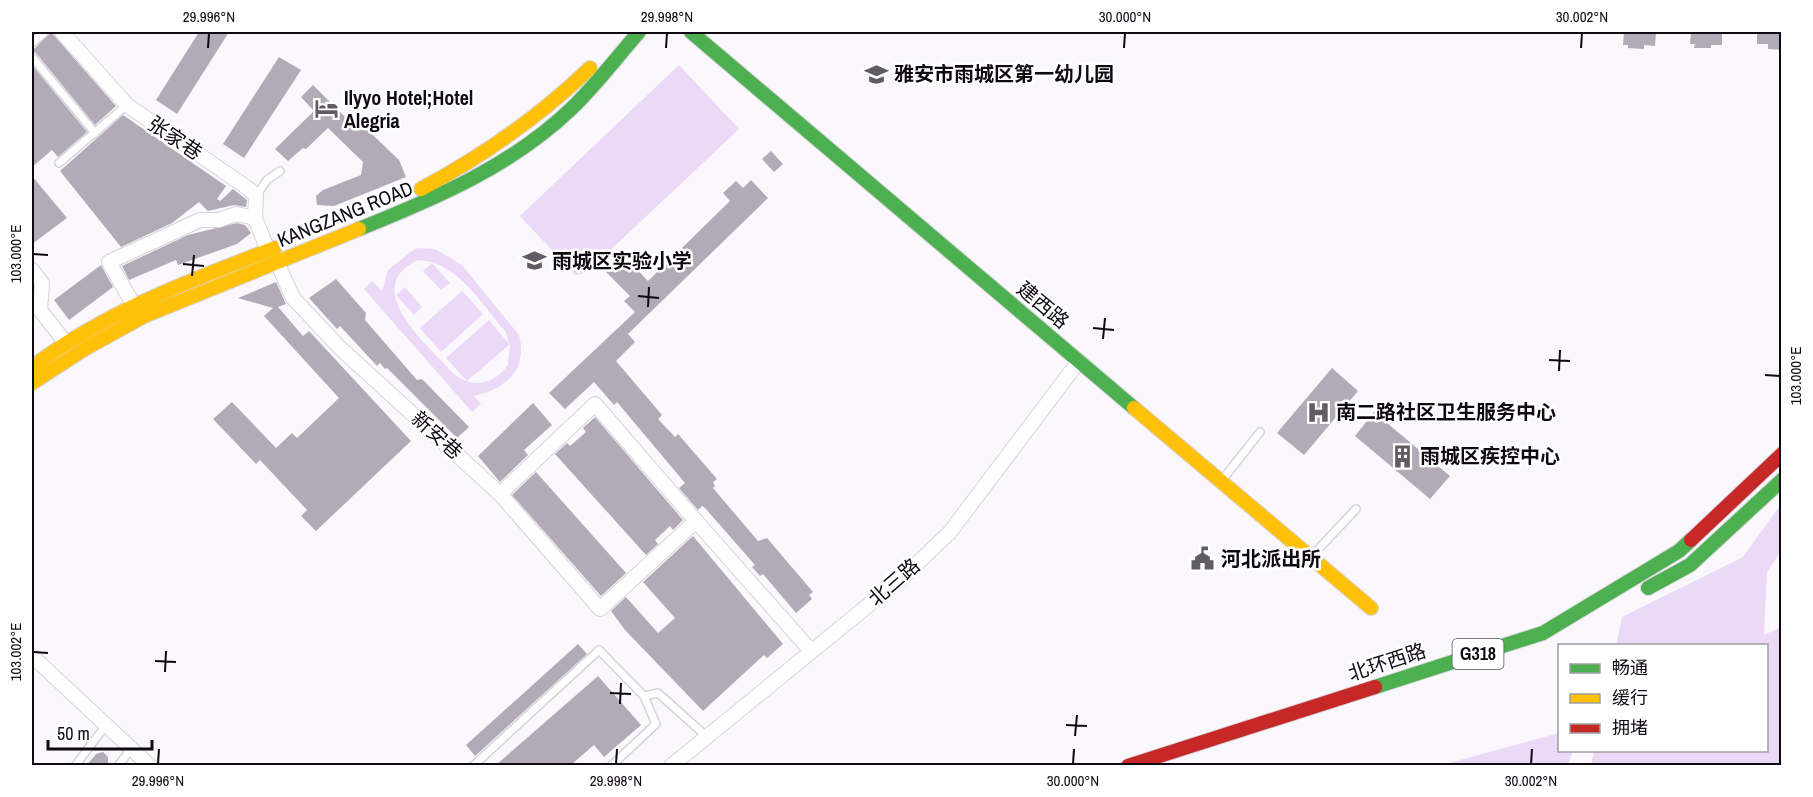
<svg xmlns="http://www.w3.org/2000/svg" width="1813" height="797" font-family="'Archivo Narrow','Noto Sans SC',sans-serif">
<style>
.green{fill:#ecd9f8;fill-rule:evenodd}
.building{fill:#b2abb7}
.lines{fill:none;stroke-linecap:round;stroke-linejoin:round}
.lane-casing{stroke:#d7d3da;stroke-width:10}
.street-casing{stroke:#d7d3da;stroke-width:16}
.fast-casing{stroke:#d7d3da;stroke-width:16}
.slow-casing{stroke:#d7d3da;stroke-width:16}
.jam-casing{stroke:#d7d3da;stroke-width:16}
.lane{stroke:#fefeff;stroke-width:7}
.street{stroke:#fefeff;stroke-width:14}
.fast{stroke:#4caf50;stroke-width:14}
.slow{stroke:#ffc107;stroke-width:14}
.jam{stroke:#c62828;stroke-width:14}
.ticks{fill:none;stroke:#0f0911;stroke-width:2}
.labels{text-anchor:middle;stroke-width:5;stroke-linejoin:round;paint-order:stroke}
.shield{fill:#fff;stroke:#575358;stroke-width:1.5}
.shield-label{font-size:18px;font-weight:bold;fill:#0f0911}
.poi-label{font-size:20px;font-weight:bold;fill:#0f0911;stroke:#fff;text-anchor:start}
.street-label{font-size:20px;fill:#0f0911;stroke:#fff}
.neatline{fill:none;stroke:#0f0911;stroke-width:2}
.ticks-label{font-size:15px;text-anchor:middle;fill:#0f0911}
</style>
<rect width="100%" height="100%" fill="#faf7fd"/>
<g class="green">
<polygon points="679,65 739,129 587,272 575,275 520,216"/>
<path d="M416,248L435,249L462,265L519,335C528,370 506,389 474,396L481,404L472,412L364,289L372,281L382,291L388,270ZM418,260C457,261 482,305 506,332L509,344L489,320L446,358L467,381L510,344L508,365C493,385 474,389 454,374C429,346 358,288 418,260Z"/>
<polygon points="432,263 450,283 441,290 423,271"/>
<polygon points="405,287 422,307 414,315 396,295"/>
<polygon points="462,291 483,314 441,352 420,328"/>
<polygon points="1781,504 1781,551 1767,572 1764,635 1781,627 1781,765 1591,765 1594,751 1766,750 1766,646 1616,645 1622,617 1743,557"/>
<polygon points="1559,733 1560,750 1573,751 1568,765 1442,765"/>
</g>
<g class="building">
<polygon points="51,32 116,106 95,125 36,53 32,51"/>
<polygon points="199,32 229,32 177,114 156,100"/>
<polygon points="1624,32 1656,32 1655,46 1644,45 1644,49 1628,48 1628,45 1623,45"/>
<polygon points="1691,32 1722,32 1722,45 1711,45 1711,48 1694,48 1695,44 1690,44"/>
<polygon points="1757,32 1782,32 1782,50 1768,49 1768,44 1757,44"/>
<polygon points="279,57 301,70 244,158 223,144"/>
<polygon points="32,65 87,132 58,157 52,150 32,167"/>
<polygon points="313,85 345,117 351,114 399,160 406,177 334,206 317,205 316,196 323,190 361,175 363,162 328,128 306,149 303,148 288,161 275,149 314,111 301,97"/>
<polygon points="123,115 226,186 217,199 220,201 233,189 247,200 246,207 234,205 208,211 199,202 172,223 121,247 60,171"/>
<polygon points="771,151 783,164 774,172 762,159"/>
<polygon points="32,176 67,218 32,244"/>
<polygon points="751,180 768,198 628,334 635,342 616,361 662,415 658,419 675,437 678,434 717,479 713,482 715,486 713,488 758,541 767,538 813,592 809,595 812,599 796,613 763,574 760,576 752,567 755,565 705,508 702,506 698,510 679,488 685,483 617,402 614,405 594,382 565,409 549,393 635,312 624,301 630,296 604,270 616,258 623,265 628,260 648,281 730,201 723,193 736,181 743,188"/>
<polygon points="237,223 245,225 251,233 237,244 178,265 176,260 129,280 122,266 188,235"/>
<polygon points="101,265 113,287 69,320 54,300"/>
<polygon points="336,279 366,313 365,320 417,380 422,379 469,427 457,438 387,368 385,369 380,363 377,366 340,326 337,329 309,298"/>
<polygon points="276,282 286,304 278,307 303,336 309,331 411,441 316,531 301,516 307,510 260,460 256,464 213,419 232,402 276,448 292,433 297,438 339,398 264,316 273,308 238,298"/>
<polygon points="1332,368 1358,391 1304,455 1277,433"/>
<polygon points="533,403 552,425 524,450 528,455 500,482 478,456"/>
<polygon points="1374,412 1450,476 1430,499 1355,436"/>
<polygon points="595,417 683,520 673,530 670,526 655,540 658,544 646,555 555,454 567,443 570,446 586,432 583,428"/>
<polygon points="536,472 626,573 601,596 512,495"/>
<polygon points="693,536 783,644 767,658 764,655 703,711 625,630 611,611 626,597 658,633 675,618 643,582"/>
<polygon points="578,644 587,654 475,756 466,745"/>
<polygon points="598,676 641,725 604,757 594,745 571,765 496,765"/>
<polygon points="103,752 108,757 108,765 87,765 96,754"/>
</g>
<g class="lines">
<defs>
<g id="lane">
<polyline points="32,43 45,32"/>
<polyline points="32,57 95,133"/>
<polyline points="59,163 127,105"/>
<polyline points="256,196 267,180 280,171"/>
<polyline points="1223,479 1260,432"/>
<polyline points="1312,556 1356,509"/>
<polyline points="75,766 106,725"/>
<polyline points="118,766 131,749"/>
<polyline points="473,766 599,650 644,696 658,693 706,736"/>
<polyline points="611,766 656,724 644,696"/>
</g>
<g id="street">
<polyline points="62,32 127,105 249,189 256,196 255,218 268,251"/>
<polyline points="277,262 293,298 340,348 500,494 600,609 696,521 595,404 500,494"/>
<polyline points="32,270 42,283 40,310 65,342"/>
<polyline points="133,304 109,262 200,220 219,220 236,214 255,218"/>
<polyline points="696,521 811,651"/>
<polyline points="32,656 150,766"/>
<polyline points="671,766 903,577 950,532 1079,361"/>
</g>
<g id="fast">
<polyline points="691,32 1134,408"/>
<path d="M359,229C436,198 512,166 572,108C596,85 617,57 639,32"/>
<polyline points="1648,588 1690,565 1782,480"/>
<polyline points="1375,687 1543,633 1679,551 1691,540"/>
</g>
<g id="slow">
<path d="M421,189C483,156 539,117 590,68"/>
<path d="M32,367C107,311 189,281 275,248"/>
<polyline points="32,383 86,348 144,316 359,229"/>
<polyline points="1134,408 1371,608"/>
</g>
<g id="jam">
<polyline points="1691,540 1782,454"/>
<polyline points="1128,766 1375,687"/>
</g>
</defs>
<use href="#lane" class="lane-casing"/>
<use href="#street" class="street-casing"/>
<use href="#fast" class="fast-casing"/>
<use href="#slow" class="slow-casing"/>
<use href="#jam" class="jam-casing"/>
<use href="#lane" class="lane"/>
<use href="#street" class="street"/>
<use href="#fast" class="fast"/>
<use href="#slow" class="slow"/>
<use href="#jam" class="jam"/>
</g>
<path class="ticks" d="M208,48L209,33M666,48L667,33M1124,48L1125,33M1581,48L1582,33M33,254L48,255M183,264L204,266M192,276L194,255M638,296L659,298M648,307L649,287M1093,328L1114,330M1103,339L1105,318M1549,360L1570,361M1559,371L1560,350M1765,375L1780,376M33,652L48,653M155,661L176,662M165,672L166,651M610,693L631,694M620,704L621,683M1066,725L1087,726M1075,736L1077,715M158,764L159,749M616,764L617,749M1073,764L1074,749M1531,764L1532,749"/>
<defs>
<symbol id="school-bare" viewBox="-9 -9 18 18"><path d="M0-5L7-2L0 1L-7-2ZM-4 1L0 2.5L4 1V4Q0 6-4 4Z" fill="#615c64" stroke="#fff" stroke-width="2.5" paint-order="stroke"/></symbol>
<symbol id="hotel-bare" viewBox="-9 -9 18 18"><path d="M-6-4.5h1.5V1H6V5H4.5V3h-9V5H-6ZM-4 0a1.8 1.8 0 1 1 3.6 0ZM.5 0V-2.5h3Q6-2.5 6 0Z" fill="#615c64" stroke="#fff" stroke-width="2.5" paint-order="stroke"/></symbol>
<symbol id="hospital-bare" viewBox="-9 -9 18 18"><path d="M-5-5h3v3.5h4V-5h3V5h-3V1.5h-4V5h-3Z" fill="#615c64" stroke="#fff" stroke-width="2.5" paint-order="stroke"/></symbol>
<symbol id="building-bare" viewBox="-9 -9 18 18"><path d="M-4-6H4V6H1V3H-1V6H-4ZM-2.5-4.3h1.7v1.8h-1.7ZM.8-4.3h1.7v1.8H.8ZM-2.5-1h1.7V.8h-1.7ZM.8-1h1.7V.8H.8Z" fill="#615c64" stroke="#fff" stroke-width="2.5" paint-order="stroke"/></symbol>
<symbol id="civic-bare" viewBox="-9 -9 18 18"><path d="M-.6-6.5H3V-4.5H.6V-3L4-1V1h2V6H-6V1h2V-1L-.6-3ZM-1.2 2.5V6h2.4V2.5Z" fill="#615c64" stroke="#fff" stroke-width="2.5" paint-order="stroke"/></symbol>
</defs>
<g fill-rule="evenodd">
<use href="#school-bare" x="860" y="58" width="33" height="33"/>
<use href="#hotel-bare" x="310" y="92" width="33" height="33"/>
<use href="#school-bare" x="518" y="244" width="33" height="33"/>
<use href="#hospital-bare" x="1302" y="396" width="33" height="33"/>
<use href="#building-bare" x="1386" y="440" width="33" height="33"/>
<use href="#civic-bare" x="1186" y="542" width="33" height="33"/>
</g>
<g class="labels">
<rect class="shield" x="1452.5" y="639" width="51" height="30" rx="4.5"/>
<g class="shield-label">
<text x="1478" y="660">G318</text>
</g>
<g class="poi-label">
<text x="894" y="81">雅安市雨城区第一幼儿园</text>
<text x="344" y="105">Ilyyo Hotel;Hotel<tspan x="344" dy="23">Alegria</tspan></text>
<text x="552" y="268">雨城区实验小学</text>
<text x="1336" y="419">南二路社区卫生服务中心</text>
<text x="1420" y="463">雨城区疾控中心</text>
<text x="1221" y="566">河北派出所</text>
</g>
<g class="street-label">
<text transform="translate(175 138) rotate(34)" y="7">张家巷</text>
<text transform="translate(345 214) rotate(-22)" y="7">KANGZANG ROAD</text>
<text transform="translate(1043 305) rotate(40)" y="7">建西路</text>
<text transform="translate(437 435) rotate(42)" y="7">新安巷</text>
<text transform="translate(894 582) rotate(-41)" y="7">北三路</text>
<text transform="translate(1387 662) rotate(-18)" y="7">北环西路</text>
</g>
</g>
<rect width="1813" height="797" fill="none" stroke="#ffffff" stroke-width="66"/>
<rect x="1558" y="644" width="210" height="108" fill="#ffffff" stroke="#9f9da0" stroke-width="1.5"/>
<rect x="1570" y="664" width="30" height="9" fill="#4caf50" stroke="#9f9da0" stroke-width="1.5"/>
<text x="1612" y="674" font-size="18" fill="#0f0911">畅通</text>
<rect x="1570" y="694" width="30" height="9" fill="#ffc107" stroke="#9f9da0" stroke-width="1.5"/>
<text x="1612" y="704" font-size="18" fill="#0f0911">缓行</text>
<rect x="1570" y="724" width="30" height="9" fill="#c62828" stroke="#9f9da0" stroke-width="1.5"/>
<text x="1612" y="734" font-size="18" fill="#0f0911">拥堵</text>
<path d="M48 740v9h104v-9" fill="none" stroke="#0f0911" stroke-width="3"/>
<text x="57" y="740" font-size="18" fill="#0f0911" stroke="#ffffff" stroke-width="4.5" paint-order="stroke">50 m</text>
<rect x="33" y="33" width="1747" height="731" class="neatline"/>
<g class="ticks-label">
<text x="209" y="22">29.996°N</text>
<text x="667" y="22">29.998°N</text>
<text x="1125" y="22">30.000°N</text>
<text x="1582" y="22">30.002°N</text>
<text transform="translate(16 254) rotate(-90)" y="5">103.000°E</text>
<text transform="translate(1796 376) rotate(-90)" y="5">103.000°E</text>
<text transform="translate(16 652) rotate(-90)" y="5">103.002°E</text>
<text x="158" y="786">29.996°N</text>
<text x="616" y="786">29.998°N</text>
<text x="1073" y="786">30.000°N</text>
<text x="1531" y="786">30.002°N</text>
</g>
</svg>
